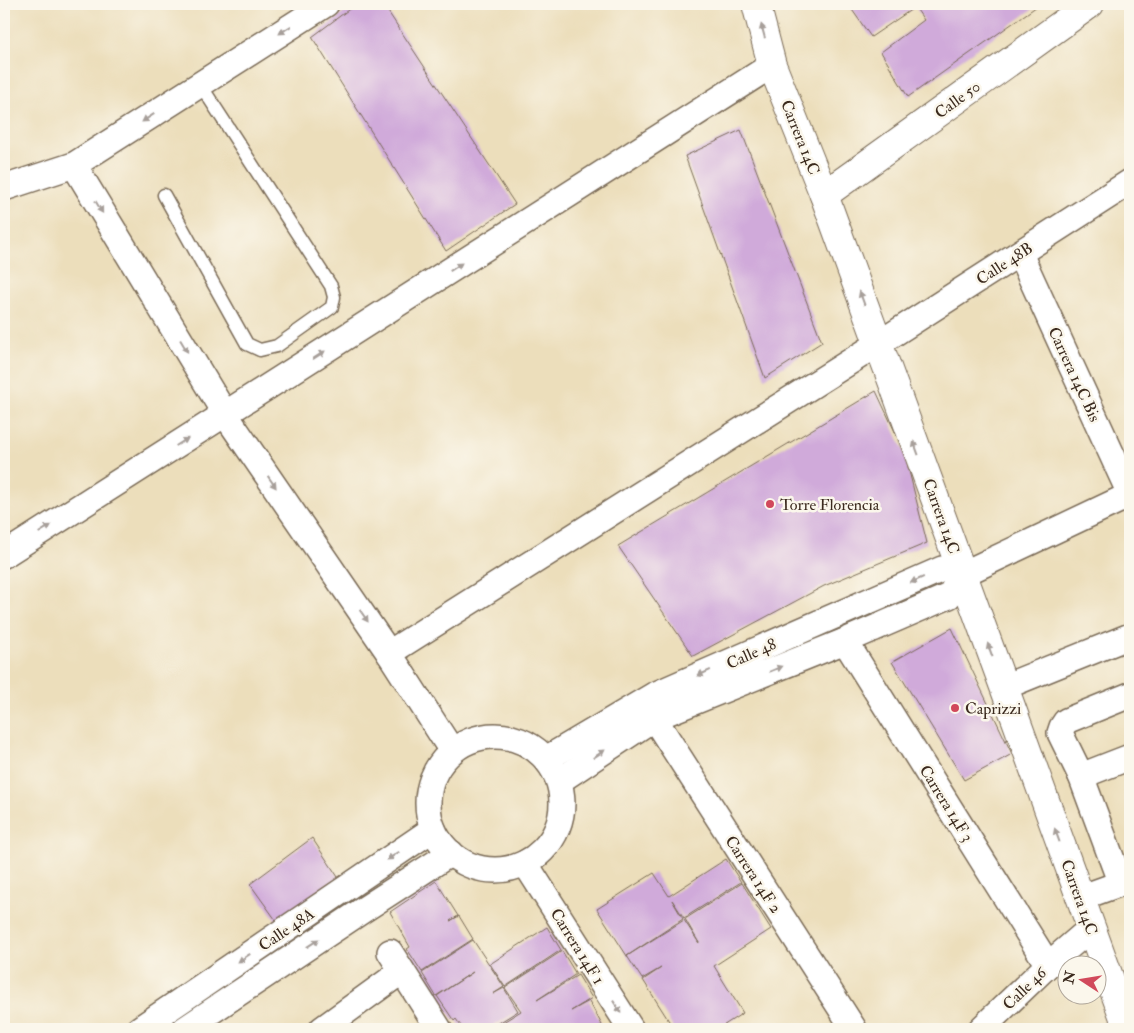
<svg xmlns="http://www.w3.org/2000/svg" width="1134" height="1033" font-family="'IM FELL Double Pica',serif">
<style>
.building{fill:#d0aada}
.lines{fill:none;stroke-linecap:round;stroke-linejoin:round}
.service-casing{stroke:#796955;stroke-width:15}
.minor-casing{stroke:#796955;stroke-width:28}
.tertiary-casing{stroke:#796955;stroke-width:30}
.service{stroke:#fff;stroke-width:12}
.minor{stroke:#fff;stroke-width:25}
.tertiary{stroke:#fff;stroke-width:28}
.oneway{fill:#a79f9a}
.poi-dot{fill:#d1495b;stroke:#fbf7ec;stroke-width:2}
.labels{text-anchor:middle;stroke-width:5;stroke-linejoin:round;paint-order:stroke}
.street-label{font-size:16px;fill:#3b2a1e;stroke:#fbf7ec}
.poi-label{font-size:16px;fill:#3b2a1e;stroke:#fbf7ec;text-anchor:start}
</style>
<rect width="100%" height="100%" fill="#fbf7ec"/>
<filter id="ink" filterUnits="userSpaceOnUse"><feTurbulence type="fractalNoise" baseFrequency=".02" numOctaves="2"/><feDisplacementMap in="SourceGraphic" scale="10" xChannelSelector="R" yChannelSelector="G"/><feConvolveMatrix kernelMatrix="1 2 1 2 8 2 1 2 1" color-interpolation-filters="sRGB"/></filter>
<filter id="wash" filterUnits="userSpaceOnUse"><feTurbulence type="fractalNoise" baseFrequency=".0096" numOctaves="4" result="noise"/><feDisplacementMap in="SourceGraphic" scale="20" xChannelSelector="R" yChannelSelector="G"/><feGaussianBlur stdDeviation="1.12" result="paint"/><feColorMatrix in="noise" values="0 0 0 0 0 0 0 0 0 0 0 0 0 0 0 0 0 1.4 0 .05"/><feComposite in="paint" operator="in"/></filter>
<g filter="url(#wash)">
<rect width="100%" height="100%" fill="#ecdebb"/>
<g id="blocks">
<g class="building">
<polygon points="356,4 383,4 515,204 446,251 312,37"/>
<polygon points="848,4 1040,4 908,97 881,52 924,20 915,7 871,37"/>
<polygon points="741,130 822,342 765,378 685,156"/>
<polygon points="876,391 904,451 927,543 824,586 693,656 618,546"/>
<polygon points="952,628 1012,754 964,780 892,662"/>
<polygon points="312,838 340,880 278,923 250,884"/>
<polygon points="726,859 741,882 684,918 672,900 683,919 627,956 597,909 654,873 669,896"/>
<polygon points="436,881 458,916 450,921 459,916 473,939 422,972 407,949 410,947 390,912"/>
<polygon points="742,883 771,929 714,966 743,1013 718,1029 674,1029 643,980 661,968 642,979 627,956 684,920 699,943 685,919"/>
<polygon points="547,927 561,950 505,987 490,964"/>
<polygon points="473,940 504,987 493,994 504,988 518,1011 489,1029 463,1029 456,1019 454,1021 437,996 473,972 436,996 422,973"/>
<polygon points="562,951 576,974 537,1000 578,975 592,998 571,1011 589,1001 602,1025 594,1029 532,1029 528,1024 531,1029 492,1029 521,1011 505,988"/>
</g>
</g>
</g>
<g filter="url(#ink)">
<use href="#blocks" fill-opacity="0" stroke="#796955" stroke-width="1"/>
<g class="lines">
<defs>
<polyline id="service" points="164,195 247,344 260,350 277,346 332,307 334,297 331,286 200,84"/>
<g id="minor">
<polyline points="74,165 225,414 389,653 452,751"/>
<polyline points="4,188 74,165 326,4"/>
<polyline points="1020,254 1130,494"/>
<polyline points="4,555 772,65"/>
<polyline points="845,641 1048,965"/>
<polyline points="389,653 878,344 1130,182"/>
<polyline points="1004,687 1130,636"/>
<polyline points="654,718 854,1029"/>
<circle cx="495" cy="803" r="67"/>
<polyline points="546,759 654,695 942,569 963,574"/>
<polyline points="1081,776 1130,757"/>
<polyline points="559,781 654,718 845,641 949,596 963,574 1130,495"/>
<polyline points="525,863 631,1029"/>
<polyline points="1121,884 1081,776 1060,733 1062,727 1066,721 1130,695"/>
<polyline points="1080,898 1130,880"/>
<polyline points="390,952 439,1029"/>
<polyline points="139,1029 433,829"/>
<polyline points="185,1029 363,910 451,853"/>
<polyline points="322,1029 402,971"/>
<polyline points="981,1029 1048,965 1091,928"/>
</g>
<g id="tertiary">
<polyline points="756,4 772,65 824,195 1004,687 1128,1029"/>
<polyline points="824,195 1090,4"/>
</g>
</defs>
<use href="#service" class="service-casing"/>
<use href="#minor" class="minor-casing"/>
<use href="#tertiary" class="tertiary-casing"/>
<use href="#service" class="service"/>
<use href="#minor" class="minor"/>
<use href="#tertiary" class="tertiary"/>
</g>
<defs><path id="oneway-solid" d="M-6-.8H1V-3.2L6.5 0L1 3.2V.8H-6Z" transform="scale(1.25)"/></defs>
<g class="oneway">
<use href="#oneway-solid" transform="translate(285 30) rotate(147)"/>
<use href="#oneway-solid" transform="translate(763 31) rotate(-105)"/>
<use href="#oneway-solid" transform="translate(148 118) rotate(147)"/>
<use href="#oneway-solid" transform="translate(99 207) rotate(59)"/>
<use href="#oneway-solid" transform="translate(456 267) rotate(-33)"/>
<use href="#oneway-solid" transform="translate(862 298) rotate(-110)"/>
<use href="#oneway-solid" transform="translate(184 346) rotate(59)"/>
<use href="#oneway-solid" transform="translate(319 355) rotate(-33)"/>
<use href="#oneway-solid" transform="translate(182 442) rotate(-32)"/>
<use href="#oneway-solid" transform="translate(916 448) rotate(-110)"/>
<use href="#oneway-solid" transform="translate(272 482) rotate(55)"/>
<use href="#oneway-solid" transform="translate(45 529) rotate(-32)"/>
<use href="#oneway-solid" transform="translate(917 580) rotate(156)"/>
<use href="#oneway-solid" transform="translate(364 616) rotate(55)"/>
<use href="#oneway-solid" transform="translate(990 650) rotate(-110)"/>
<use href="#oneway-solid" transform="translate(776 669) rotate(-22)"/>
<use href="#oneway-solid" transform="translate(704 673) rotate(156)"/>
<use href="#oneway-solid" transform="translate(599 754) rotate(-34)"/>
<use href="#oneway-solid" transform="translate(1057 835) rotate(-110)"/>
<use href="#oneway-solid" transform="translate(393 856) rotate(146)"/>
<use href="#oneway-solid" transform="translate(313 943) rotate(-34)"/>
<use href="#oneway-solid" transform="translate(244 958) rotate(146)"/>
<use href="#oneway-solid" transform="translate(617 1007) rotate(58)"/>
</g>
</g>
<g class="poi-dot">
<circle cx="770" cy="504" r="5"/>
<circle cx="955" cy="708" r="5"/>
</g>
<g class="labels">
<g class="street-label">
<text transform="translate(957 99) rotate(-36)" y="6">Calle 50</text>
<text transform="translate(801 137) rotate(68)" y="6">Carrera 14C</text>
<text transform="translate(1004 263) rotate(-33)" y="6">Calle 48B</text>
<text transform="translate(1075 374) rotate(65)" y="6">Carrera 14C Bis</text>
<text transform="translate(942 516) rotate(70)" y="6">Carrera 14C</text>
<text transform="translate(751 653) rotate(-24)" y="6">Calle 48</text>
<text transform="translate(947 803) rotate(58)" y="6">Carrera 14F 3</text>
<text transform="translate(754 874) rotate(57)" y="6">Carrera 14F 2</text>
<text transform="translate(1080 897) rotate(70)" y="6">Carrera 14C</text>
<text transform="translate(286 929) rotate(-34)" y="6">Calle 48A</text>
<text transform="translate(578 946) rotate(58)" y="6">Carrera 14F 1</text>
<text transform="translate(1024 988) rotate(-44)" y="6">Calle 46</text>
</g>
<g class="poi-label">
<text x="780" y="510">Torre Florencia</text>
<text x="965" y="714">Caprizzi</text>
</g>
</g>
<rect width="1134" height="1033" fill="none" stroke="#fbf7ec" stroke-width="20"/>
<g transform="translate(1082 980) rotate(282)"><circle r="24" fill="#fbf7ec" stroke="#aea59a"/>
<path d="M0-4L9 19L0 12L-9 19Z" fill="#d1495b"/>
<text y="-8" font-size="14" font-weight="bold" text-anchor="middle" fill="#3b2a1e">N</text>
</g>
</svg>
